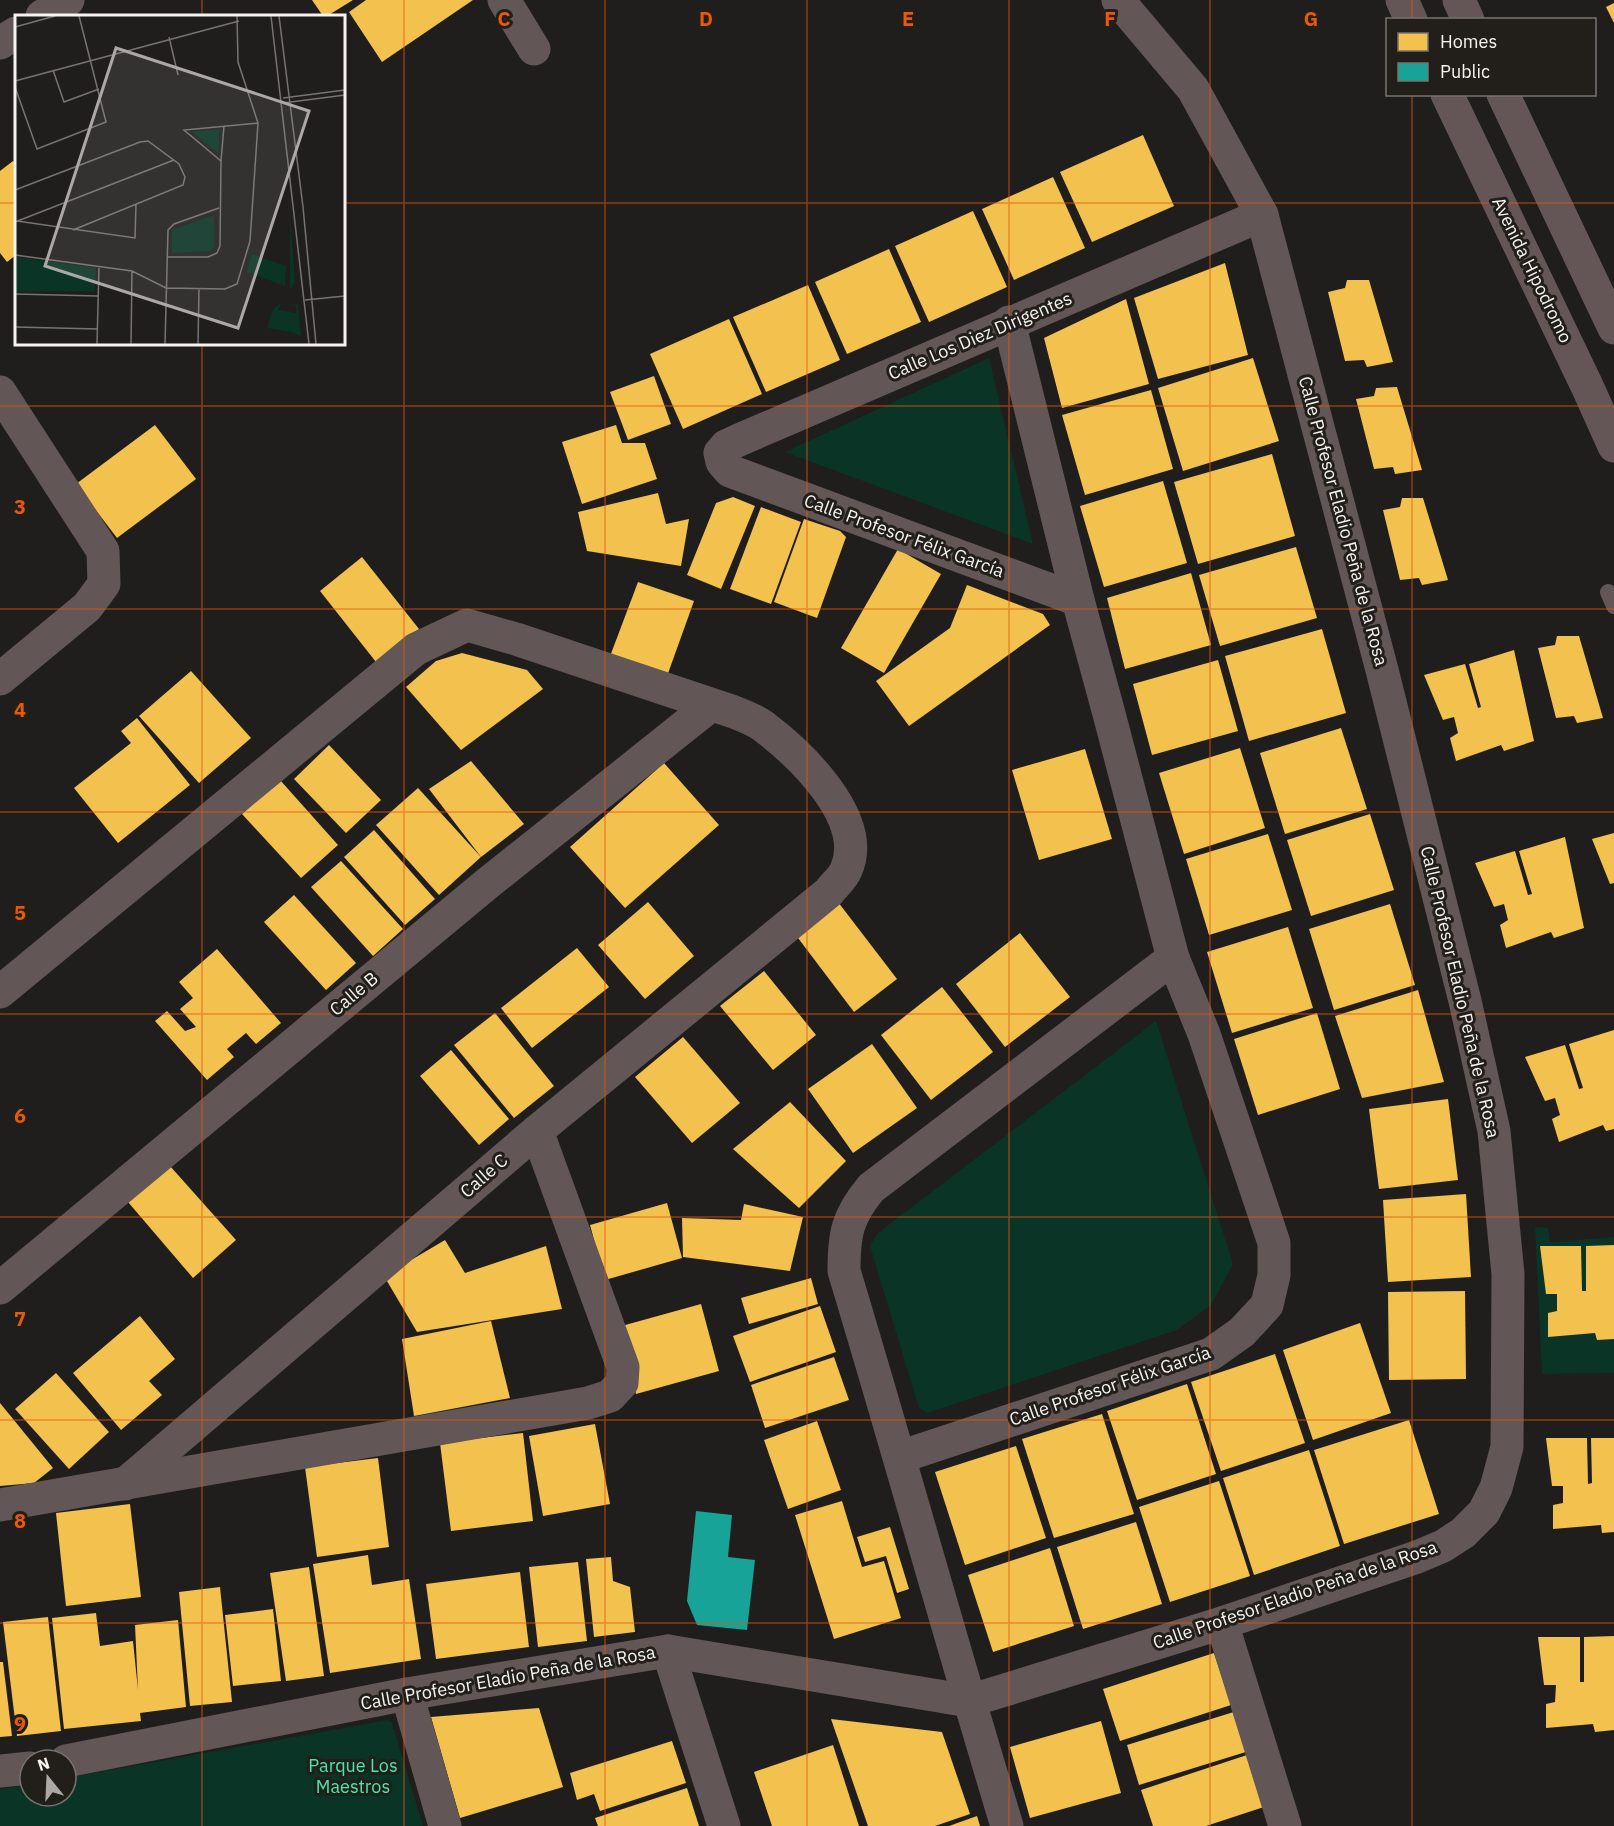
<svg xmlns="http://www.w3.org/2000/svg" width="1614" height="1826" font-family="'IBM Plex Sans',sans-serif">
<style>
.green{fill:#093426}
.homes{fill:#f2c14e}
.public{fill:#17a398}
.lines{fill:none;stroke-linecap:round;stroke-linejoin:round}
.service{stroke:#625656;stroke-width:16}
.minor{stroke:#625656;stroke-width:33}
.primary{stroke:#645656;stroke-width:33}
.grid{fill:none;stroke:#e8590c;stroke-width:1.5;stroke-opacity:0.55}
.labels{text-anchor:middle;stroke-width:6;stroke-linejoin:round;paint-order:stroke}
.street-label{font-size:18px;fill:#f6f3f0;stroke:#221f1a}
.park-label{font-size:18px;fill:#45e9ae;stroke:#221f1a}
.inset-road{fill:none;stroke:#767371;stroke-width:1.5}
.view{fill:#aba8a6;fill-opacity:0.15;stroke:#aba8a6;stroke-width:3}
.inset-edge{fill:none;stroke:#f6f3f0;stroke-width:3}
.grid-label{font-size:20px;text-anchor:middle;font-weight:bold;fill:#e8590c;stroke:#221f1a;stroke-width:6;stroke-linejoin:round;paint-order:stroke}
</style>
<rect width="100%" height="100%" fill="#201e1c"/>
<g class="green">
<polygon points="989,358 1033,544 785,452"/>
<polygon points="1156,1021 1233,1264 1211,1305 1177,1330 927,1413 919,1408 870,1246 877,1234 891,1223"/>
<polygon points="1535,1227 1548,1228 1550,1242 1614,1237 1614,1373 1542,1374"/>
<polygon points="388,1720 392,1723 423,1826 0,1826 0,1789 30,1785 30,1796 66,1796 66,1778"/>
</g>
<g class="homes">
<polygon points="312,0 353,0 327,16 323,16"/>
<polygon points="366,0 473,0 382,62 349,12"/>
<polygon points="1614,3 1614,23 1606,7"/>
<polygon points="1143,135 1174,206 1092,242 1060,172"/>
<polygon points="13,161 16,165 16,255 7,262 0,253 0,171"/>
<polygon points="1053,177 1085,248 1014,280 982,209"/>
<polygon points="973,211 1007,287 929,322 895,246"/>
<polygon points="889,249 921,322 847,354 815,282"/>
<polygon points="1225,263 1248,355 1158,379 1134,298"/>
<polygon points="1347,280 1369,280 1393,362 1367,367 1364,360 1345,361 1328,292 1345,288"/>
<polygon points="808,285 840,360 766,392 733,317"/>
<polygon points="1126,299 1149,384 1062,408 1044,338"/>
<polygon points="729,319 762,394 683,429 650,354"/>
<polygon points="1253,358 1279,441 1183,471 1158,388"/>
<polygon points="654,376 671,424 628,440 610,392"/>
<polygon points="1397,387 1422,470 1395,474 1393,467 1374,469 1356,399 1374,396 1376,388"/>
<polygon points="1151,390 1173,469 1085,495 1062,415"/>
<polygon points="155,425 196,479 117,538 76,484"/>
<polygon points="616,425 622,443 645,443 657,479 582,504 562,442"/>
<polygon points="1272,454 1295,536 1198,564 1174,482"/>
<polygon points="1163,481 1187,563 1104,587 1080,506"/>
<polygon points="658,493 666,524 689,519 681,566 587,551 578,512"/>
<polygon points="733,497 755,506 721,589 687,575 716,503"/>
<polygon points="1402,498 1423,498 1448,580 1422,585 1419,578 1400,580 1383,510 1400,507"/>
<polygon points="761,507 801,522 771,604 730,589"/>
<polygon points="804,519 840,531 846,537 817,618 774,602"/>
<polygon points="1296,547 1317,618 1220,646 1199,575"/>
<polygon points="898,549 941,574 884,673 841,648"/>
<polygon points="362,557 419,629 376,662 320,591"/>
<polygon points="1191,573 1211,645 1125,669 1107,598"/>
<polygon points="638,582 694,601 666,679 609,659"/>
<polygon points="967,585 1043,614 1050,625 909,726 876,681 950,628"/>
<polygon points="1322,629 1346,713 1249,741 1225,656"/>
<polygon points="1557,636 1579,636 1603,718 1577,723 1574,716 1556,718 1538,648 1555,645"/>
<polygon points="1514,650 1534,741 1504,751 1501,745 1456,761 1450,738 1458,733 1454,717 1443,720 1424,675 1465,664 1478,708 1481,707 1469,664"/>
<polygon points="462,653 527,670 543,689 461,750 406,687 436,661"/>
<polygon points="1218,660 1238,731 1152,755 1133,684"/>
<polygon points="191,671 251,738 199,783 139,716"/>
<polygon points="137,718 190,785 118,843 74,788 131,743 121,731"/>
<polygon points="1341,728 1367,809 1285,834 1260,753"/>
<polygon points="329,745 381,800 346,833 294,779"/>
<polygon points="1240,748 1265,828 1184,854 1159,773"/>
<polygon points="1085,749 1112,839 1039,860 1012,770"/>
<polygon points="471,761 524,824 481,857 429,789"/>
<polygon points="664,763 719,825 625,908 570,847"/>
<polygon points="280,780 338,845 301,878 242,814"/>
<polygon points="418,788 481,857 439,895 376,825"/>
<polygon points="1370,814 1394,890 1311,916 1287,840"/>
<polygon points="374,830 435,899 405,925 344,857"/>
<polygon points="1614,833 1614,883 1610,884 1592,839"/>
<polygon points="1268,834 1292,910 1209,935 1186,859"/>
<polygon points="1565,837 1584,928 1554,938 1551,932 1506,948 1500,925 1508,920 1504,904 1494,907 1475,863 1515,851 1528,895 1532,894 1519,851"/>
<polygon points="341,861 403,929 373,956 311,887"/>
<polygon points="294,895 356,963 326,990 264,922"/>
<polygon points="648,902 694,956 645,999 598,945"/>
<polygon points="838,902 897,979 854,1012 795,934"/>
<polygon points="1390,904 1415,985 1334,1010 1309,929"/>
<polygon points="1288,927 1313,1008 1232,1033 1207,952"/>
<polygon points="1020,933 1070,997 1005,1047 956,984"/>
<polygon points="577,948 609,987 532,1048 501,1008"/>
<polygon points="217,949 281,1023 256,1044 246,1033 227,1049 234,1057 207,1080 155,1021 167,1011 185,1031 196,1027 180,1009 193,998 179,982"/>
<polygon points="764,971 816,1035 773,1070 720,1006"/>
<polygon points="942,987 993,1052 931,1100 881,1035"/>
<polygon points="1418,990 1444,1082 1362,1098 1335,1016"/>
<polygon points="495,1013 554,1086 514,1118 454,1045"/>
<polygon points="1317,1013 1340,1089 1258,1115 1234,1039"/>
<polygon points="1614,1030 1614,1129 1606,1131 1603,1125 1559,1142 1552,1119 1560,1115 1555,1098 1545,1101 1525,1057 1565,1045 1579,1089 1583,1088 1569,1044"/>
<polygon points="683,1037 740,1103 692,1143 635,1077"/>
<polygon points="872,1044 917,1108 853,1153 808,1089"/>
<polygon points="451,1050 509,1119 479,1145 420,1076"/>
<polygon points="1448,1099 1458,1180 1379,1189 1369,1109"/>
<polygon points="790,1102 846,1161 799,1208 733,1149"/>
<polygon points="170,1166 236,1240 193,1278 128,1202"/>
<polygon points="1466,1194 1471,1277 1388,1282 1383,1200"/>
<polygon points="667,1203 682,1258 605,1280 590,1225"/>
<polygon points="744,1204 803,1217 790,1271 683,1257 682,1218 741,1220"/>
<polygon points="445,1240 465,1273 546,1246 562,1309 417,1332 384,1276"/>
<polygon points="1614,1245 1614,1339 1597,1340 1595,1333 1548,1337 1548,1313 1557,1311 1557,1294 1546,1294 1540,1246 1581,1246 1582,1291 1586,1291 1586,1246"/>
<polygon points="811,1278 818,1304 749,1324 741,1298"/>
<polygon points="1465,1291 1466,1379 1389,1380 1388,1292"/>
<polygon points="701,1304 719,1371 636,1394 618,1327"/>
<polygon points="820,1306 836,1352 750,1382 733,1336"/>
<polygon points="140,1316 175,1359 149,1381 162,1395 121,1430 73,1373"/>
<polygon points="491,1321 510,1398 414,1416 402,1339"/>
<polygon points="1360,1323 1391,1413 1313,1440 1283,1350"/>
<polygon points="1275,1354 1305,1443 1221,1471 1191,1382"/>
<polygon points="834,1357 849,1400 765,1428 751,1385"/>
<polygon points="56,1373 109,1432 69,1469 15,1409"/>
<polygon points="1187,1384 1216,1474 1137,1500 1107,1411"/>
<polygon points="0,1403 53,1468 34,1483 0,1486"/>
<polygon points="1102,1414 1134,1514 1054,1538 1022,1439"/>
<polygon points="1409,1420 1439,1514 1344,1544 1314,1450"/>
<polygon points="817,1421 841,1490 788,1509 764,1440"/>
<polygon points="595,1424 610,1504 543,1516 529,1436"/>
<polygon points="523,1433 533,1521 451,1531 440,1443"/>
<polygon points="1546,1438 1587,1438 1588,1484 1592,1483 1591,1438 1614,1438 1614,1532 1602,1533 1601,1525 1553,1529 1553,1505 1563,1503 1563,1486 1552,1486"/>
<polygon points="1016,1446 1046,1538 965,1565 935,1472"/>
<polygon points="1309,1450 1340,1546 1254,1575 1223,1478"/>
<polygon points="378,1458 389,1547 317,1557 305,1467"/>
<polygon points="1219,1481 1250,1576 1170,1602 1139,1507"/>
<polygon points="842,1501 862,1567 884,1561 901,1618 834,1639 795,1515"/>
<polygon points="130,1504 141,1597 66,1606 56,1513"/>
<polygon points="1136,1522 1162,1604 1083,1629 1057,1547"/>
<polygon points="890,1527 909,1589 897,1593 886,1556 865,1562 857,1537"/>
<polygon points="1050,1548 1074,1626 993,1652 968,1575"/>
<polygon points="368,1555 372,1585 409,1579 421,1659 330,1673 313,1564"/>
<polygon points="611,1557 613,1581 630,1587 635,1632 594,1637 586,1559"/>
<polygon points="578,1562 587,1641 538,1647 529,1567"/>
<polygon points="309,1567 324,1676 286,1681 270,1573"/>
<polygon points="520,1572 529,1647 436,1659 426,1584"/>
<polygon points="220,1587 232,1702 190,1706 179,1592"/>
<polygon points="273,1609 281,1681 233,1686 225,1615"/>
<polygon points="96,1613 100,1646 133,1641 138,1690 135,1625 178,1620 186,1707 140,1713 141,1721 64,1729 52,1618"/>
<polygon points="48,1617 61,1731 17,1736 3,1622"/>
<polygon points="1614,1636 1614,1730 1595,1732 1593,1724 1546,1728 1546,1704 1555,1702 1556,1685 1544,1685 1538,1637 1580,1637 1580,1682 1584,1682 1584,1637"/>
<polygon points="1214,1653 1231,1705 1120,1741 1103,1689"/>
<polygon points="0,1662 3,1662 12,1736 0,1737"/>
<polygon points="539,1708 563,1787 460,1818 431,1717"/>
<polygon points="1237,1711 1249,1751 1139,1785 1127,1745"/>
<polygon points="831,1719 942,1732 970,1814 935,1826 868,1826"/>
<polygon points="1101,1721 1121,1793 1030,1818 1010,1747"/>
<polygon points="672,1741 686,1783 600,1811 594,1794 577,1800 570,1773"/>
<polygon points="833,1745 859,1826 772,1826 754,1772"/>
<polygon points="1253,1753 1270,1805 1206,1826 1153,1826 1141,1790"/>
<polygon points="687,1788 699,1826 598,1826 595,1818"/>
<polygon points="977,1816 980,1826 949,1826"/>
</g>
<polygon class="public" points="696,1511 732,1515 728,1557 755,1560 747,1630 697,1625 687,1601"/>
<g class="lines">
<polyline class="service" points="1608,592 1614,606"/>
<g class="minor">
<polyline points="504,0 534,49"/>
<polyline points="42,16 68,0"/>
<polyline points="0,43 16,33"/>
<polyline points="1009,322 1078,600"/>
<polyline points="0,392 103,551 104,584 87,607 0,679"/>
<path d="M0,992L416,649L467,625L516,639L734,712C744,716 755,720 763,726C800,754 869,819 846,870C843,878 834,885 829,892L537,1131L125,1484"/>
<polyline points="0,1288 488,883 711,705"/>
<polyline points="900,1457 1211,1354 1242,1332 1267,1305 1274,1275 1274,1243 1204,1034 1173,958 1108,710 1078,600 730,471 722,462 720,453 726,446 739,440 1262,215"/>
<polyline points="0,1505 588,1403 610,1396 622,1383 623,1367 537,1131"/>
<polyline points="1222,1623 1285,1826"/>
<polyline points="668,1651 724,1826"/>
<polyline points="407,1694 445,1826"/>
<polyline points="66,1761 407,1694 668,1651 969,1701 1222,1623 1417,1557 1443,1546 1463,1533 1484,1512 1496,1488 1507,1447 1508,1274 1494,1131 1465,1001 1382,670 1262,215 1193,89 1118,0"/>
<polyline points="0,1771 30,1768"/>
<path d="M1007,1826C951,1642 900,1456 844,1271C844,1234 847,1217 871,1188L1173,958"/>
</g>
<g class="primary">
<polyline points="1402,0 1411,20"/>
<polyline points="1459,0 1468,20"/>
<polyline points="1447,94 1587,386 1614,446"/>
<polyline points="1503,94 1614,328"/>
</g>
</g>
<path class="grid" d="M202,0V16M404,0V1826M605,0V1826M807,0V1826M1009,0V1826M1210,0V1826M1412,0V20M1412,94V1826M0,203H16M344,203H1614M202,344V1826M0,406H1614M0,609H1614M0,812H1614M0,1014H1614M0,1217H1614M0,1420H1614M0,1623H1614"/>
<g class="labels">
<g class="street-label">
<text transform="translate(1532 270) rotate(64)" y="6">Avenida Hipodromo</text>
<text transform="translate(980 336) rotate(-23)" y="6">Calle Los Diez Dirigentes</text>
<text transform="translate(1343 521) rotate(75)" y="6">Calle Profesor Eladio Peña de la Rosa</text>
<text transform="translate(904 536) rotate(20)" y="6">Calle Profesor Félix García</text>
<text transform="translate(1460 992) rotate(77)" y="6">Calle Profesor Eladio Peña de la Rosa</text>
<text transform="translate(354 994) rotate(-40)" y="6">Calle B</text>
<text transform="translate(484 1176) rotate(-41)" y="6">Calle C</text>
<text transform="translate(1110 1386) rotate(-19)" y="6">Calle Profesor Félix García</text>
<text transform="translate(1295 1595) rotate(-19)" y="6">Calle Profesor Eladio Peña de la Rosa</text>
<text transform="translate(508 1678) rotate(-10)" y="6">Calle Profesor Eladio Peña de la Rosa</text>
</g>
<g class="park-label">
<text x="353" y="1772">Parque Los<tspan x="353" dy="21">Maestros</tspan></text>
</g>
</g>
<g transform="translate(15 15)">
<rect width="330" height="330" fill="#201e1c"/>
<path d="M205,114L203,138L177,117ZM199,200V232L195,236L157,238V215ZM275,200L280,266L277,273H275ZM237,239L271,251L270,271L232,257ZM0,242L81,253L80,276L0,277ZM266,288L263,295L281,298V291L272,289L283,290L286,322L277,317L252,313L258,294Z" fill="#093426"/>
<path class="inset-road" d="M256,1L294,329M264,1L288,192L301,329M330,7V31M0,12L40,1M154,22L163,60M38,55L49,87L84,74M0,66L224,6M0,72L22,134L91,107L64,1M268,83L330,75M268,88L330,80M206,146L209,111M0,175L125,127L133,126L164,149L170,162L168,170L58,215M2,206L120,223L121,189M0,207L159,145M0,240L117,256L151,273L210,274L222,269L235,226L243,108L223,47L222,1M152,242H193L202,238L205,231L206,146L169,115L243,108M0,279L83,281M290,285L330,281M0,312L83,314M82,329L84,251M116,329L117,256M150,329L153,215L159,209L204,193M183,329L184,274"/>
<path class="view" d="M101,33L294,96L223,313L30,251Z"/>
<rect width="330" height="330" class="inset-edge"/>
</g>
<g class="grid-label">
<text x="504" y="26">C</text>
<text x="706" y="26">D</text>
<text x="908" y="26">E</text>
<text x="1110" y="26">F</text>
<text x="1311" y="26">G</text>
<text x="20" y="514">3</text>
<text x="20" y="717">4</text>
<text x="20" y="920">5</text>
<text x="20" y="1123">6</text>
<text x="20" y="1326">7</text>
<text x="20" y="1528">8</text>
<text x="20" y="1731">9</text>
</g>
<rect x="1386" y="18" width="210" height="78" fill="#221f1a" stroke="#777470" stroke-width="1.5"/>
<rect x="1398" y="33" width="30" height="18" fill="#f2c14e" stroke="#777470" stroke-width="1.5"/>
<text x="1440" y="48" font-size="18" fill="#f6f3f0">Homes</text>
<rect x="1398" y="63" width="30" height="18" fill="#17a398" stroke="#777470" stroke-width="1.5"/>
<text x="1440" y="78" font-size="18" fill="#f6f3f0">Public</text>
<g transform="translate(48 1778) rotate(342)"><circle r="28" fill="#221f1a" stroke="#777470" stroke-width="1.5"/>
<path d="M0-4.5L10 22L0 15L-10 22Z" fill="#aba8a6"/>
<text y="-9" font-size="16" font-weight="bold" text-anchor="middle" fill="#f6f3f0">N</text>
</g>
</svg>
